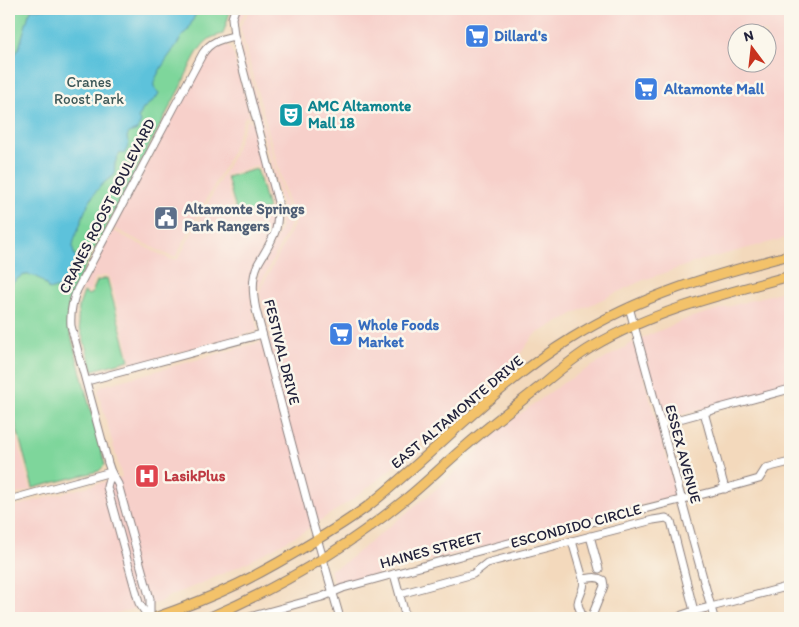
<svg xmlns="http://www.w3.org/2000/svg" width="799" height="627" font-family="Itim,sans-serif">
<style>
.built{fill:#f7d0ca;fill-rule:evenodd}
.green{fill:#7ed69b;stroke:#507c6b}
.water{fill:#5dc2db;stroke:#40728b}
.lines{fill:none;stroke-linecap:round;stroke-linejoin:round}
.minor-casing{stroke:#8a7e7c;stroke-width:9}
.major-casing{stroke:#8a7e7c;stroke-width:11}
.minor{stroke:#fff;stroke-width:7}
.major{stroke:#f3c26a;stroke-width:9}
.labels{text-anchor:middle;stroke-width:5;stroke-linejoin:round;paint-order:stroke}
.shop-label{font-size:15px;font-weight:bold;fill:#366cbe;stroke:#fbf7ec;text-anchor:start}
.park-label{font-size:15px;fill:#3e5858;stroke:#fbf7ec}
.culture-label{font-size:15px;font-weight:bold;fill:#0d838f;stroke:#fbf7ec;text-anchor:start}
.street-label{font-size:15px;fill:#22223b;stroke:#fbf7ec}
.service-label{font-size:15px;font-weight:bold;fill:#4e5e75;stroke:#fbf7ec;text-anchor:start}
.health-label{font-size:15px;font-weight:bold;fill:#be3a42;stroke:#fbf7ec;text-anchor:start}
</style>
<rect width="100%" height="100%" fill="#fbf7ec"/>
<filter id="ink" filterUnits="userSpaceOnUse"><feTurbulence type="fractalNoise" baseFrequency=".02" numOctaves="2"/><feDisplacementMap in="SourceGraphic" scale="10" xChannelSelector="R" yChannelSelector="G"/><feConvolveMatrix kernelMatrix="1 2 1 2 8 2 1 2 1" color-interpolation-filters="sRGB"/></filter>
<filter id="wash" filterUnits="userSpaceOnUse"><feTurbulence type="fractalNoise" baseFrequency=".0096" numOctaves="4" result="noise"/><feDisplacementMap in="SourceGraphic" scale="20" xChannelSelector="R" yChannelSelector="G"/><feGaussianBlur stdDeviation="1.12" result="paint"/><feColorMatrix in="noise" values="0 0 0 0 0 0 0 0 0 0 0 0 0 0 0 0 0 1.4 0 .05"/><feComposite in="paint" operator="in"/></filter>
<g filter="url(#wash)">
<rect width="100%" height="100%" fill="#f3d9bc"/>
<g class="built">
<polygon points="238,9 247,9 237,27 291,224 257,291 269,334 266,338 259,310 256,285 260,268 280,230 281,203 276,182 237,36 235,19"/>
<path d="M250,9H790V237L699,261L641,281L584,308L534,335L521,353L493,376L398,463L376,481L353,499L303,532L246,563L200,584L169,596L160,602L99,618H9V508L122,477L98,391L102,386L268,340L272,335L259,292L294,225L240,27ZM736,32H766V62H736Z"/>
<polygon points="225,43 230,48 233,53 251,119 245,116 231,154 176,256 172,257 113,228 182,97 211,48 216,44"/>
<path d="M247,120L251,122L254,121L274,202L275,220L273,230L250,282L253,311L258,331L89,377L74,325V310L79,292L112,230L171,260L178,259L233,156ZM257,166L260,168L271,210L269,212L238,220L235,218L225,176L226,175ZM107,275L110,278L131,361L130,363L92,373L90,371L75,322L76,305L82,291L84,290L88,292L90,291L95,278Z"/>
<polygon points="790,289 790,385 663,420 640,339 689,318"/>
<polygon points="634,342 678,497 661,500 569,524 342,584 335,587 330,570 344,563 440,486 506,424 563,383"/>
<polygon points="9,410 31,490 9,496"/>
</g>
<g class="green">
<path d="M9,9H231L223,34C220,35 215,36 211,38C197,46 188,72 181,86L79,278C69,299 67,304 69,328L105,465L99,471L33,488L9,400Z"/>
<polygon points="257,169 268,209 238,217 227,177"/>
<polygon points="107,278 129,360 93,370 78,322 79,306 84,292 88,295 92,293 97,281"/>
</g>
<path class="water" d="M32,9H198L188,30C181,35 178,45 172,51V52C168,56 156,76 154,82C153,86 155,90 159,93L156,98L143,109L138,119L141,122L137,130L129,133L127,137L129,145L124,154L120,152L115,163L114,176C97,184 86,205 81,222C78,231 73,239 73,248C73,254 77,261 82,264L72,283L49,290C39,271 19,269 9,289V65L19,48L29,14Z"/>
</g>
<g filter="url(#ink)">
<g class="lines">
<defs>
<g id="minor">
<path d="M235,9L232,18L234,35L278,202C278,211 278,221 276,229C272,242 264,253 258,264C251,279 253,295 256,310L313,524L340,618"/>
<polyline points="629,307 714,618"/>
<polyline points="87,381 262,334"/>
<polyline points="704,412 725,489"/>
<polyline points="661,424 790,389"/>
<polyline points="111,472 107,487 139,603 149,618"/>
<polyline points="9,500 111,472"/>
<polyline points="590,536 599,569"/>
<path d="M572,541L583,579C586,588 579,594 578,603C578,605 579,608 580,610C582,618 585,617 592,616L604,586L603,580C597,576 591,578 583,579"/>
<polyline points="394,574 406,618"/>
<polyline points="400,594 473,574 487,563 653,520 666,518 671,521 694,611 682,615 678,618"/>
<polyline points="694,611 711,607 790,586"/>
<path d="M150,618V599L118,484L111,472L108,463L71,326C70,313 72,302 77,290L203,53C211,41 221,39 234,36"/>
<path d="M246,618L322,597L343,588C419,567 495,546 571,527C634,511 697,497 759,479L766,468L790,462"/>
</g>
<g id="major">
<path d="M154,618C183,608 211,597 238,584C262,572 285,559 308,545C328,533 349,520 368,506C437,451 496,384 572,338C641,295 713,275 790,255"/>
<path d="M208,618C278,588 343,550 402,502C425,484 445,463 467,445C490,425 514,407 538,388C555,374 573,358 592,347C653,311 723,294 790,276"/>
</g>
</defs>
<use href="#minor" class="minor-casing"/>
<use href="#major" class="major-casing"/>
<use href="#minor" class="minor"/>
<use href="#major" class="major"/>
</g>
</g>
<defs>
<symbol id="supermarket-square" viewBox="-11 -11 22 22"><rect x="-9" y="-9" width="18" height="18" rx="4" fill="#3f7fe0" stroke="#fbf7ec"/><path d="M-6-5.5h2.5l.6 2H6L4.5 2H-2.5L-4.4-4H-6ZM-1.5 3.2a1.3 1.3 0 1 0 .1 0ZM3 3.2a1.3 1.3 0 1 0 .1 0Z" fill="#fff"/></symbol>
<symbol id="theatre-square" viewBox="-11 -11 22 22"><rect x="-9" y="-9" width="18" height="18" rx="4" fill="#0f9aa8" stroke="#fbf7ec"/><path d="M-5-5.5Q0-4 5-5.5V0Q5 5 0 6Q-5 5-5 0ZM-3.3-2.5H-1v1.5H-3.3ZM1-2.5H3.3v1.5H1ZM-2.8 1Q0 5.5 2.8 1Z" fill="#fff"/></symbol>
<symbol id="civic-square" viewBox="-11 -11 22 22"><rect x="-9" y="-9" width="18" height="18" rx="4" fill="#5c6f8a" stroke="#fbf7ec"/><path d="M-.6-6.5H3V-4.5H.6V-3L4-1V1h2V6H-6V1h2V-1L-.6-3ZM-1.2 2.5V6h2.4V2.5Z" fill="#fff"/></symbol>
<symbol id="hospital-square" viewBox="-11 -11 22 22"><rect x="-9" y="-9" width="18" height="18" rx="4" fill="#e0444e" stroke="#fbf7ec"/><path d="M-5-5h3v3.5h4V-5h3V5h-3V1.5h-4V5h-3Z" fill="#fff"/></symbol>
</defs>
<g fill-rule="evenodd">
<use href="#supermarket-square" x="463" y="22" width="28" height="28"/>
<use href="#supermarket-square" x="632" y="75" width="28" height="28"/>
<use href="#theatre-square" x="277" y="101" width="28" height="28"/>
<use href="#civic-square" x="152" y="204" width="28" height="28"/>
<use href="#supermarket-square" x="327" y="320" width="28" height="28"/>
<use href="#hospital-square" x="133" y="462" width="28" height="28"/>
</g>
<g class="labels">
<g class="shop-label">
<text x="494" y="41">Dillard's</text>
<text x="664" y="94">Altamonte Mall</text>
<text x="358" y="330">Whole Foods<tspan x="358" dy="17">Market</tspan></text>
</g>
<g class="park-label">
<text x="89" y="87">Cranes<tspan x="89" dy="17">Roost Park</tspan></text>
</g>
<g class="culture-label">
<text x="308" y="111">AMC Altamonte<tspan x="308" dy="17">Mall 18</tspan></text>
</g>
<g class="street-label">
<text transform="translate(107 206) rotate(-63)" y="5">CRANES ROOST BOULEVARD</text>
<text transform="translate(282 352) rotate(76)" y="5">FESTIVAL DRIVE</text>
<text transform="translate(457 412) rotate(-40)" y="5">EAST ALTAMONTE DRIVE</text>
<text transform="translate(683 454) rotate(75)" y="5">ESSEX AVENUE</text>
<text transform="translate(576 526) rotate(-15)" y="5">ESCONDIDO CIRCLE</text>
<text transform="translate(431 550) rotate(-15)" y="5">HAINES STREET</text>
</g>
<g class="service-label">
<text x="184" y="214">Altamonte Springs<tspan x="184" dy="17">Park Rangers</tspan></text>
</g>
<g class="health-label">
<text x="164" y="481">LasikPlus</text>
</g>
</g>
<rect width="799" height="627" fill="none" stroke="#fbf7ec" stroke-width="30"/>
<g transform="translate(752 48) rotate(345)"><circle r="24" fill="#fbf7ec" stroke="#a4a2a5"/>
<path d="M0-4L9 19L0 12L-9 19Z" fill="#c8321e"/>
<text y="-8" font-size="14" font-weight="bold" text-anchor="middle" fill="#22223b">N</text>
</g>
</svg>
